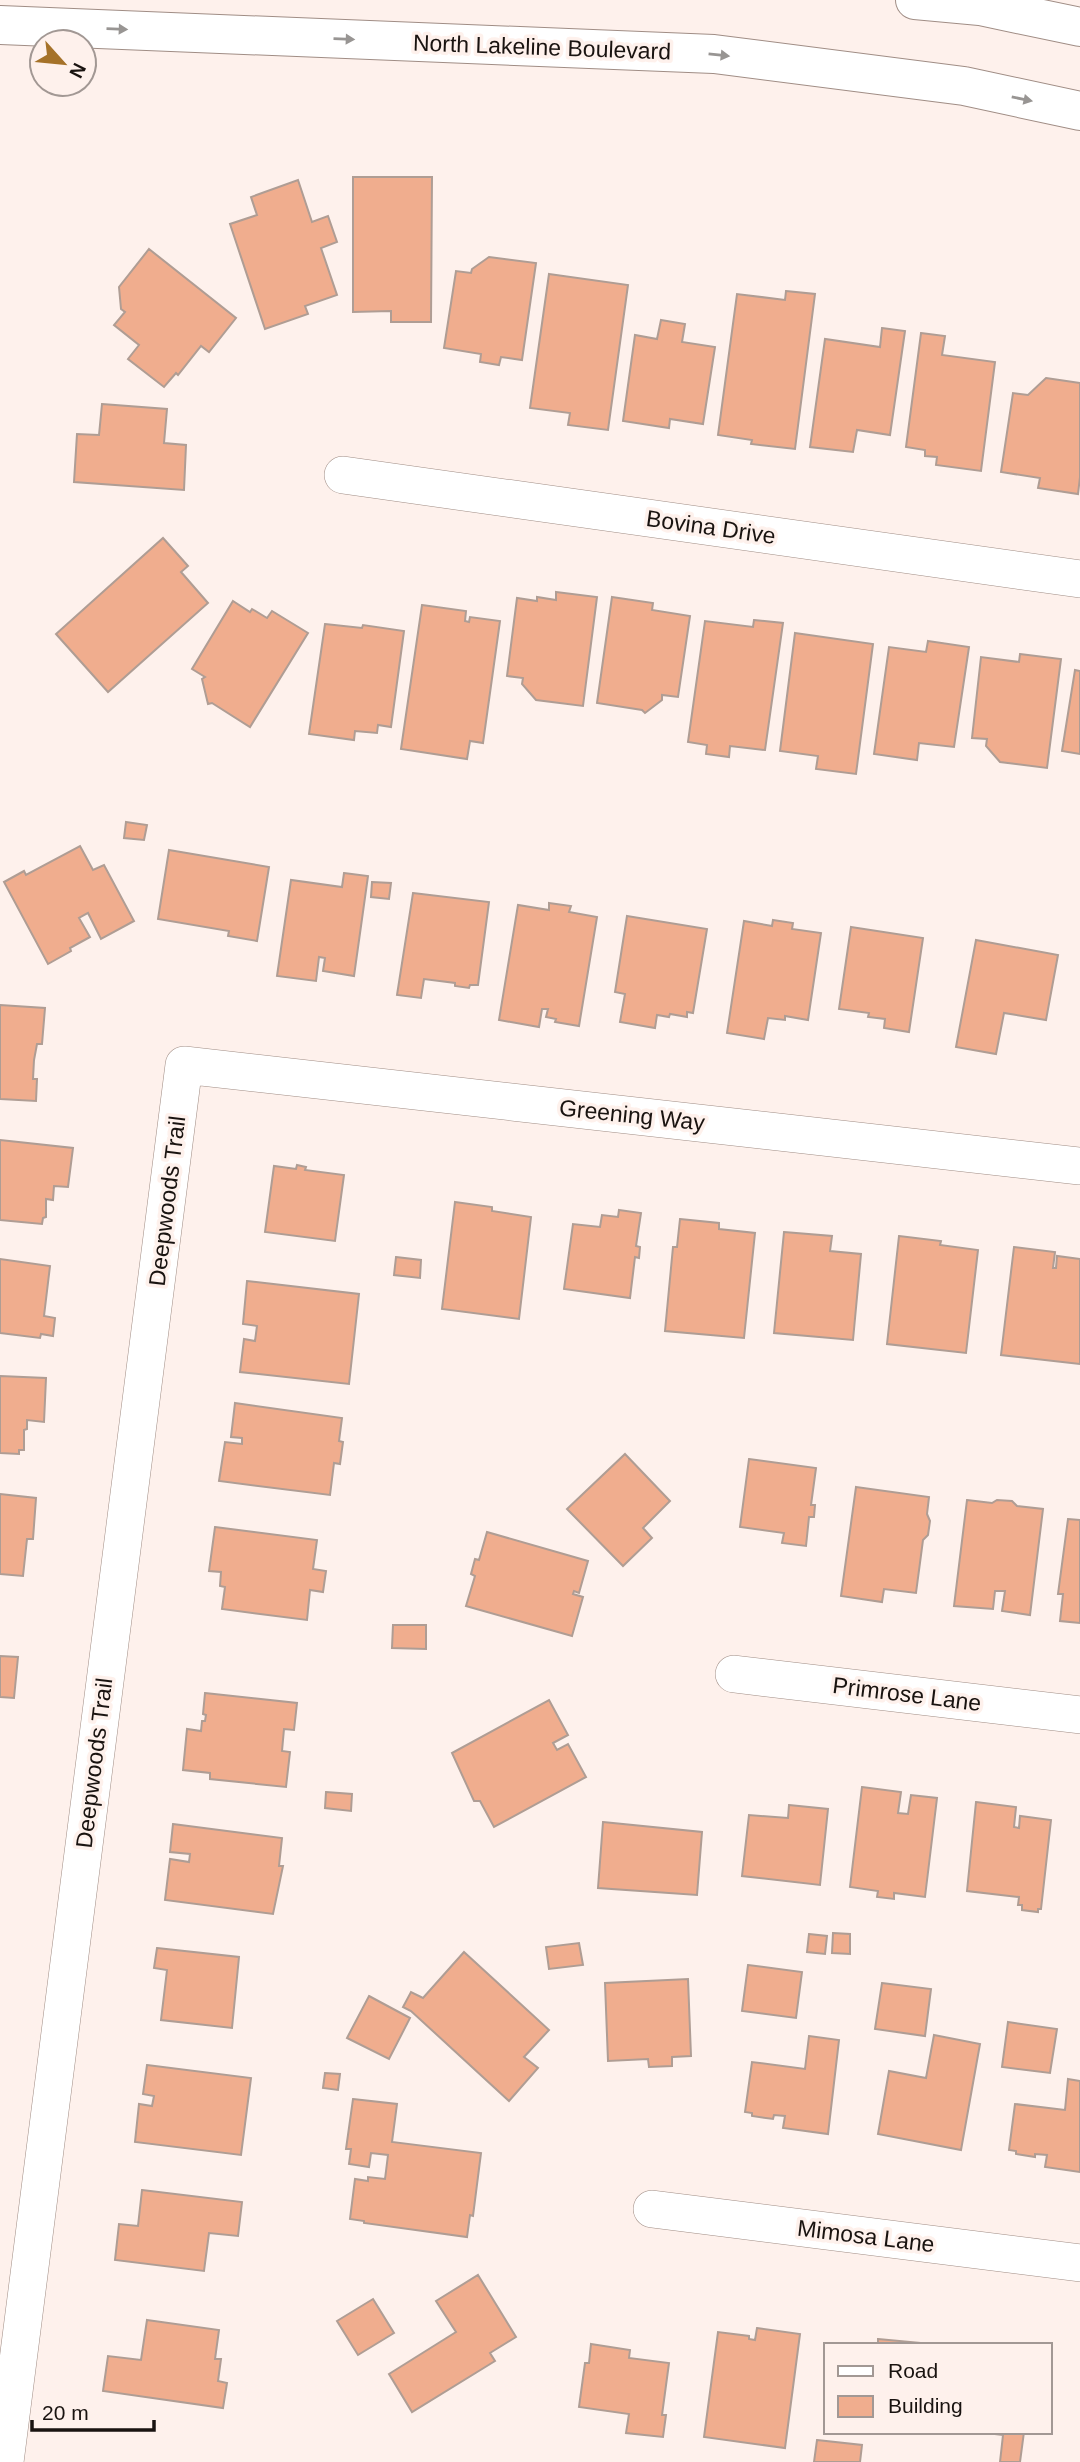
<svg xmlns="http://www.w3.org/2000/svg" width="1080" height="2462" font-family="Helvetica,sans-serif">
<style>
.building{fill:#f0ad8e;stroke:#af9d94;stroke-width:2}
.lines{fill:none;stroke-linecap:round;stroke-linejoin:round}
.minor-casing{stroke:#a08d85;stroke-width:38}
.secondary-casing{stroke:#a08d85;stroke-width:40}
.minor{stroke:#fff;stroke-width:37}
.secondary{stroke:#fff;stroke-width:38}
.oneway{fill:#989593}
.labels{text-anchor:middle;stroke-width:7;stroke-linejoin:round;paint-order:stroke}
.street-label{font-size:23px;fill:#191310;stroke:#fef1ec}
</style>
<rect width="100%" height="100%" fill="#fef1ec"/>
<g class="building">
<polygon points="353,177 432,177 431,322 391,322 391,311 353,312"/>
<polygon points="298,180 312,222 328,216 337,242 321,248 337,295 305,306 308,314 265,329 230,224 257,215 251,197"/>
<polygon points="149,249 236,318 209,352 201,346 178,375 176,373 164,387 128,359 139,345 114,325 125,312 121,309 119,287"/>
<polygon points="489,257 536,263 522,360 501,357 499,365 480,362 481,354 444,348 456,271 471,273 472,269"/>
<polygon points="549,274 628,285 608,430 568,425 570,413 530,408"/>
<polygon points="786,291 815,294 795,449 751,444 752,440 718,435 737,294 785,300"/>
<polygon points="661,320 685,324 682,342 715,347 703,424 670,419 669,428 623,421 635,335 657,339"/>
<polygon points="882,328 905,331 890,435 857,430 853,452 810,447 825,339 880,347"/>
<polygon points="921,333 945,336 942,355 995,362 981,471 936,465 937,457 925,456 925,450 906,447"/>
<polygon points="1046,378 1080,383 1080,477 1078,494 1038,488 1040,478 1001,472 1013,393 1028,395"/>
<polygon points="102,404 167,409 164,443 186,445 184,490 74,482 77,434 99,435"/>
<polygon points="163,538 188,566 181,572 208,603 108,692 56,634"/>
<polygon points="556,592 597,597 583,706 536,700 522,684 523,678 507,676 517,598 537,601 537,597 556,600"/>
<polygon points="612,597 653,603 652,610 690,616 678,697 662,695 662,700 645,713 642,710 597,703"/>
<polygon points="233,601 250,612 252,609 267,618 272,611 308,633 250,727 212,703 208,704 202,679 205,677 192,669"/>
<polygon points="422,605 466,611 465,621 469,622 470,617 500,621 483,743 470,741 467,759 401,749"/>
<polygon points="754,620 783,623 765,750 730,746 729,757 706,754 707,745 688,742 705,621 753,627"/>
<polygon points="325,624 362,628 363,625 404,631 391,727 378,725 377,733 355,731 354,740 309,734"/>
<polygon points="795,633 873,644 856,774 816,769 818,756 780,751"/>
<polygon points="928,641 969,647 954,747 919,743 917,760 874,754 889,647 926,652"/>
<polygon points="1020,654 1061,659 1047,768 1000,762 986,746 987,739 972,738 981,657 1019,662"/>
<polygon points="1075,670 1080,671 1080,754 1062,751"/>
<polygon points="126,822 147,825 144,840 124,838"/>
<polygon points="80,846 93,870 104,865 134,921 101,939 88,913 79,918 90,937 70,948 71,951 48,964 4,882 24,871 26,875"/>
<polygon points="169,850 269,867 257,941 228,936 229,931 158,919"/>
<polygon points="344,873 368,876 354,976 323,971 325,958 319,957 316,981 277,976 291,880 342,887"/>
<polygon points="372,882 391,883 389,899 371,897"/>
<polygon points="413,893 489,902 478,985 470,985 469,988 455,986 455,983 424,979 421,998 397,995"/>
<polygon points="549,903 571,906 569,912 597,917 579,1026 555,1022 556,1019 546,1017 548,1009 542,1009 539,1027 499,1020 518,905 549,910"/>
<polygon points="627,916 707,929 693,1013 687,1012 687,1017 670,1014 669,1017 657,1015 655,1028 620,1022 625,994 615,992"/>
<polygon points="773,920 793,923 792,929 821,933 808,1020 785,1016 785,1020 768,1018 764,1039 727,1033 744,921 772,926"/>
<polygon points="851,927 923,938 909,1032 884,1028 885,1019 868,1017 869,1013 839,1009"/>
<polygon points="976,940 1058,955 1046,1020 1004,1013 996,1054 956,1047"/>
<polygon points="0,1005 45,1008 42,1044 37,1044 34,1060 33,1079 37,1079 36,1101 0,1099"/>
<polygon points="0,1140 73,1148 68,1187 54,1186 53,1200 46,1199 46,1217 43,1218 42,1224 0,1220"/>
<polygon points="297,1165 306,1167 305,1170 344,1175 335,1241 265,1232 274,1166 296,1169"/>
<polygon points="455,1202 492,1207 492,1211 531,1217 519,1319 442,1309"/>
<polygon points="619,1210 641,1213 636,1246 640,1247 639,1258 635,1257 630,1298 564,1289 573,1224 600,1227 602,1215 618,1217"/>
<polygon points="680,1219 719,1223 719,1229 755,1233 744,1338 665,1331 673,1247 677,1247"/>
<polygon points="784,1232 832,1236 830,1251 861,1254 853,1340 774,1333"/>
<polygon points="899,1236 941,1241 940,1245 978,1250 966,1353 887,1344"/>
<polygon points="1014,1247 1055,1252 1053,1268 1056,1268 1057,1256 1080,1259 1080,1364 1001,1355"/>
<polygon points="396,1257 421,1260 420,1278 394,1275"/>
<polygon points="0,1259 50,1266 44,1316 55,1318 53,1336 41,1334 40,1338 0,1333"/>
<polygon points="247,1281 359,1294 349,1384 240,1372 244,1339 255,1341 257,1326 243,1324"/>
<polygon points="0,1376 46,1378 44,1422 27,1420 27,1429 24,1430 24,1450 19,1450 19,1454 0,1453"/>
<polygon points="235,1403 342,1418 339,1441 343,1442 340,1464 334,1463 330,1495 219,1481 225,1442 242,1444 242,1438 231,1437"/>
<polygon points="625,1454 670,1501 643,1528 652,1538 623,1566 567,1509"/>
<polygon points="749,1459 816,1468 811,1505 815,1505 814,1517 809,1517 806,1546 782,1543 784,1533 740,1527"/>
<polygon points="856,1487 929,1497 927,1514 930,1521 928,1535 923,1540 916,1593 884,1589 882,1602 841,1596"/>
<polygon points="0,1494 36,1498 33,1539 27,1539 23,1576 0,1574"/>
<polygon points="967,1500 992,1503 997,1500 1012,1501 1017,1506 1043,1509 1030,1615 1002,1611 1005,1591 995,1591 993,1609 954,1606"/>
<polygon points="1068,1519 1080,1520 1080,1623 1060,1621 1063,1594 1058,1594"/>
<polygon points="215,1527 317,1540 313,1569 326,1571 323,1592 310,1590 307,1620 222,1609 225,1587 220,1586 221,1572 209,1571"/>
<polygon points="487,1532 588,1561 579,1593 574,1591 573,1594 583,1597 572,1636 466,1606 475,1576 471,1574 475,1559 479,1560"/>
<polygon points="393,1625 426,1625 426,1649 392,1648"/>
<polygon points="0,1656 18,1657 14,1698 0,1697"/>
<polygon points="205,1693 297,1703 294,1730 284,1729 282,1751 290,1752 286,1787 210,1779 210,1773 183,1770 187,1729 201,1731 202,1721 205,1721 206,1715 203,1714"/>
<polygon points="549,1700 568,1735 553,1743 557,1750 568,1744 586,1777 494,1827 480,1801 474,1801 452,1753"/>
<polygon points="862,1787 901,1792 898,1813 908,1814 911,1795 937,1798 925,1897 894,1893 894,1899 877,1897 878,1891 850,1887"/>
<polygon points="326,1792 352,1794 351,1811 325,1808"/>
<polygon points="976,1802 1016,1807 1014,1827 1019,1828 1020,1816 1051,1820 1041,1909 1038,1909 1038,1912 1022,1910 1022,1905 1018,1905 1019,1897 967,1891"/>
<polygon points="789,1805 828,1809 820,1885 742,1876 749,1815 788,1818"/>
<polygon points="603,1822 702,1832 697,1895 598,1888"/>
<polygon points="173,1824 282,1838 279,1866 283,1866 273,1914 165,1900 170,1859 189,1862 190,1854 170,1852"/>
<polygon points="833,1933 850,1934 850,1954 832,1953"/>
<polygon points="809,1934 827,1936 825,1954 807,1952"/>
<polygon points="579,1943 583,1965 549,1969 546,1947"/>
<polygon points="157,1948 239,1957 232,2028 161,2020 167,1970 154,1968"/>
<polygon points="464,1952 549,2030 524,2057 538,2068 509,2101 411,2011 403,2007 411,1992 423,1998"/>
<polygon points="748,1965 802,1972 796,2018 742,2011"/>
<polygon points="688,1979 691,2056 672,2057 672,2066 649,2067 648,2059 608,2061 605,1983"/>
<polygon points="882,1983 931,1989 925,2036 875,2029"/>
<polygon points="369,1996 410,2018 389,2059 347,2038"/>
<polygon points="1008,2022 1057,2029 1050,2073 1002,2067"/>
<polygon points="934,2035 980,2044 961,2150 878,2134 889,2071 926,2078"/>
<polygon points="809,2036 839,2040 828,2134 783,2128 785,2116 774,2115 773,2119 752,2116 752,2113 745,2112 752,2062 805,2069"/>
<polygon points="147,2065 251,2078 241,2155 135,2142 139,2104 152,2106 154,2096 143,2094"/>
<polygon points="325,2073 340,2074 338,2090 323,2088"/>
<polygon points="1068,2079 1080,2081 1080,2172 1045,2167 1047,2155 1035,2154 1035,2157 1016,2154 1016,2151 1009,2150 1015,2104 1065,2110"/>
<polygon points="353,2099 397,2104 392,2142 481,2153 473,2216 470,2215 467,2237 364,2223 364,2221 350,2219 355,2179 368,2181 368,2177 385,2179 388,2155 371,2153 369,2167 349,2164 351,2149 346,2149"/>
<polygon points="142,2190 242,2202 238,2236 209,2233 204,2271 115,2260 119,2224 138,2226"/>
<polygon points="478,2275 516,2337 490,2353 495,2361 412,2412 389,2374 456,2332 436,2301"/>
<polygon points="373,2299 394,2333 358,2355 337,2321"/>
<polygon points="147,2320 219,2330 215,2359 221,2359 218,2381 227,2383 223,2408 103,2391 108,2356 141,2360"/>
<polygon points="757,2328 800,2334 785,2448 704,2437 718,2332 749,2336 749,2339 755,2340"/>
<polygon points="878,2339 922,2343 921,2345 878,2345"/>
<polygon points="591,2344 630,2350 629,2358 669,2363 662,2415 666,2415 663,2437 626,2433 629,2414 579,2407 585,2363 589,2363"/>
<polygon points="978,2432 1024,2432 1020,2462 1000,2462 1003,2435"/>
<polygon points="817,2440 862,2445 860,2462 814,2462"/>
</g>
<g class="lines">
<defs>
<g id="minor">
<polyline points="343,475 1080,579"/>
<polyline points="734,1674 1080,1715"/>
<polyline points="652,2209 1080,2263"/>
<polyline points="5,2462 184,1065 1080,1166"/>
</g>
<g id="secondary">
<polyline points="915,0 980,6 1080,27"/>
<polyline points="0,25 714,54 964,86 1080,111"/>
</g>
</defs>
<use href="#minor" class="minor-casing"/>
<use href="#secondary" class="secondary-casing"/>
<use href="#minor" class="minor"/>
<use href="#secondary" class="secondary"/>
</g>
<defs><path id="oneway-solid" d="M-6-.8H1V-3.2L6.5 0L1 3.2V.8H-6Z" transform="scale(1.75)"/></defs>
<g class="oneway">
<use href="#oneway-solid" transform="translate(117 29) rotate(2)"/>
<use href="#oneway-solid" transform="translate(344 39) rotate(2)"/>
<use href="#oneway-solid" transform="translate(719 55) rotate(6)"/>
<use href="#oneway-solid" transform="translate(1022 99) rotate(12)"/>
</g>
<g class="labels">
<g class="street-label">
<text transform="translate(542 47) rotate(2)" y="8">North Lakeline Boulevard</text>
<text transform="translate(711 527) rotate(8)" y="8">Bovina Drive</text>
<text transform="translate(632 1115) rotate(6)" y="8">Greening Way</text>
<text transform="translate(167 1201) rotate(-83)" y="8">Deepwoods Trail</text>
<text transform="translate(907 1694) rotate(7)" y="8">Primrose Lane</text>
<text transform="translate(94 1763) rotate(-83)" y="8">Deepwoods Trail</text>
<text transform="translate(866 2236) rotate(7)" y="8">Mimosa Lane</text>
</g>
</g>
<rect x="824" y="2343" width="228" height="91" fill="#fef1ec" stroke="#a29894" stroke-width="2"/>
<rect x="838" y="2366" width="35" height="10" fill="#ffffff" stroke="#a29894" stroke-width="2"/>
<text x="888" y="2378" font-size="21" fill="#191310">Road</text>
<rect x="838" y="2396" width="35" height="21" fill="#f0ad8e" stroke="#a29894" stroke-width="2"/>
<text x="888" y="2413" font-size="21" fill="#191310">Building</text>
<g transform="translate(63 63) rotate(117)"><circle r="33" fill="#fef1ec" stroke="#a29894" stroke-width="2"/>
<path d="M0-5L12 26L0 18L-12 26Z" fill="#a57229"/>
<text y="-10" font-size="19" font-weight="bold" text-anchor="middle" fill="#191310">N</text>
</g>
<path d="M32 2420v10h122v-10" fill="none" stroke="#191310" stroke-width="3.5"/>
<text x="42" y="2420" font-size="21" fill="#191310" stroke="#fef1ec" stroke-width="5" paint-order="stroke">20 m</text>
</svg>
